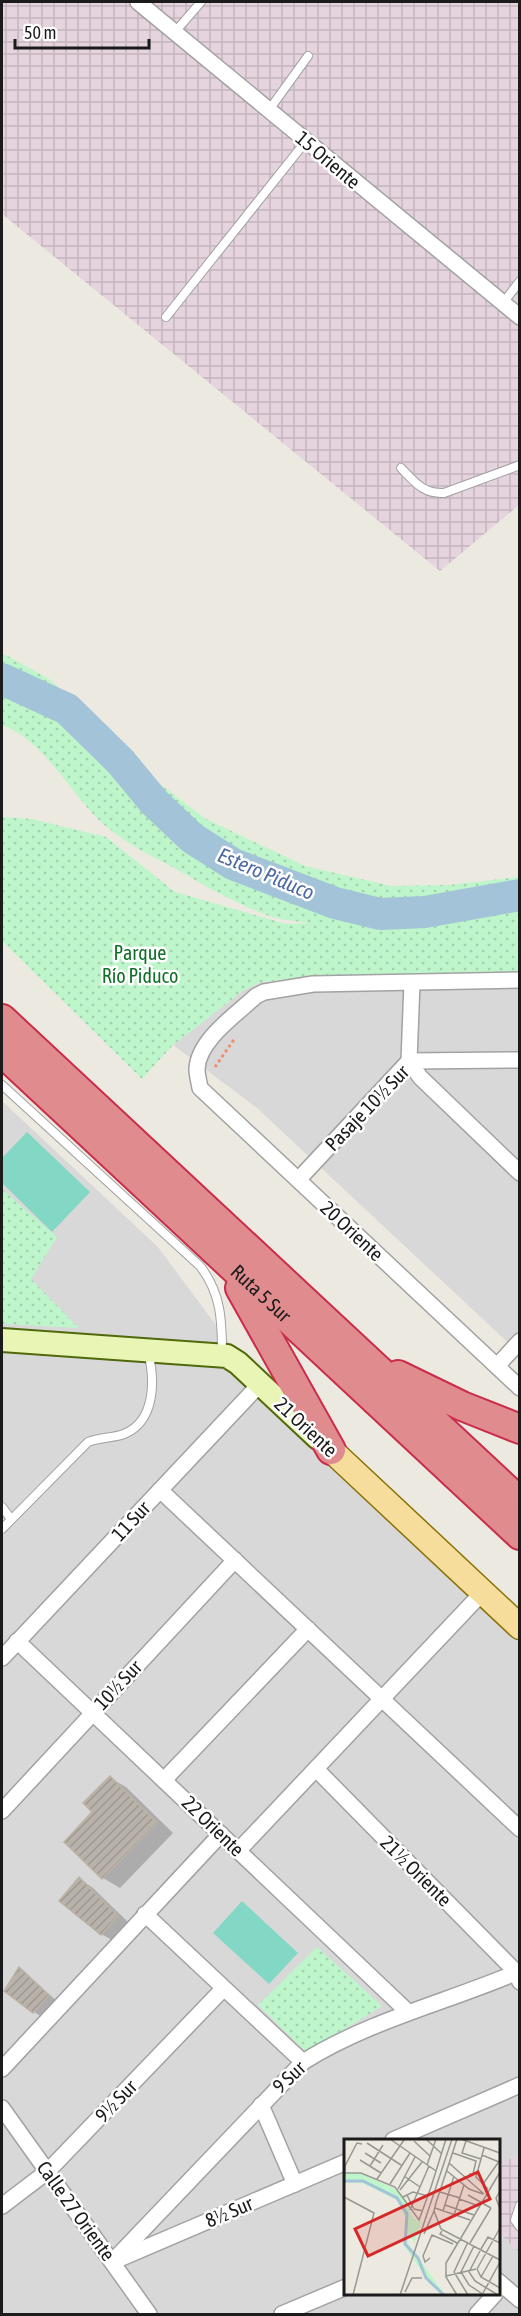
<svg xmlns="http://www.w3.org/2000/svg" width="521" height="2316" font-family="'Asap Condensed',sans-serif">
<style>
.residential{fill:#d9d8d8}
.industrial{fill:url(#industrial-grid)}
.park{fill:url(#park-dots)}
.pitch{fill:#82d8c4}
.shadow{fill:#0003}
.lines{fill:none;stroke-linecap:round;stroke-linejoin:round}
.river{stroke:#a3c3d8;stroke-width:32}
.building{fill:url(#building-hatch);stroke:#bcb3a4;stroke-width:1.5}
.lane-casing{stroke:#a2a2a2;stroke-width:10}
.street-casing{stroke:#a2a2a2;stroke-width:18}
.secondary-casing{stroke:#50690a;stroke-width:26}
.primary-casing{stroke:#897308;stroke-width:27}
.highway-casing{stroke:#ca2d4a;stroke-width:32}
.path{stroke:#f18f6c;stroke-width:3;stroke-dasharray:3 3;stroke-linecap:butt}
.lane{stroke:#fff;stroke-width:8}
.street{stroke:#fff;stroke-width:15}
.secondary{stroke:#e8f5b5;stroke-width:22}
.primary{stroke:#f6dd9b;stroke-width:24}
.highway{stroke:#e08b8d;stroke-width:28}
.labels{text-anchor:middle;stroke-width:5;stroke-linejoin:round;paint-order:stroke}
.street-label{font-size:20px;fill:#1b1b1b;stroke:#fff}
.park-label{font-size:20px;fill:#117028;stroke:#fff}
.water-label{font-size:21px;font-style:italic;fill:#4e6ba4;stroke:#fff}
.inset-river{fill:none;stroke:#a3c3d8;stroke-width:3}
.inset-road{fill:none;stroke:#989791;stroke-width:1.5}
.view{fill:#d62828;fill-opacity:0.15;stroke:#d62828;stroke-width:3}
.inset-edge{fill:none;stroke:#1b1b1b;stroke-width:3}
</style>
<defs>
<pattern id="industrial-grid" width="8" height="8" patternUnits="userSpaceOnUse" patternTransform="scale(1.5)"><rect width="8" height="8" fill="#e5d3de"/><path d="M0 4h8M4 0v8" fill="none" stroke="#c4b5be"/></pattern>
<pattern id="park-dots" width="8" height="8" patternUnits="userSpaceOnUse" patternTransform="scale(1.5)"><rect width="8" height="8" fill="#bef5cb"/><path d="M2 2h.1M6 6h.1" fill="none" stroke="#a3d1ae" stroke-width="1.8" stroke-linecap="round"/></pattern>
<pattern id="building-hatch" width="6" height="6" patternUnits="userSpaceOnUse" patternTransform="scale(1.5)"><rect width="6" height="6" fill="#b8b2aa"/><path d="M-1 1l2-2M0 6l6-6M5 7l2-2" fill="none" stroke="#9e9892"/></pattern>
</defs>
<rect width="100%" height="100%" fill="#eceae0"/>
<g class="residential">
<polygon points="519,975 519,1353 257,1108 173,1045 244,990 261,982"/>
<polygon points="2,1101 158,1247 282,1414 519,1643 519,2155 499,2164 498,2140 346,2140 346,2294 498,2294 499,2233 519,2252 520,2314 2,2314"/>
</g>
<g class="industrial">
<polygon points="2,2 519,2 519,505 440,571 2,214"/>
<polygon points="519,2155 519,2252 499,2233 498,2164"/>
</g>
<g class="park">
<path d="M2,653L49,679L81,707L140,769L206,819L305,866L391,886L449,885L519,877V975L320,976L261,982L244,990L173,1045L142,1079L2,941V817L32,819L106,837L175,892L286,924L310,923C296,921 282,920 269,916C240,905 210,889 183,873C153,856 124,844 99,820C69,791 42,739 2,725Z"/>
<polygon points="2,1189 57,1237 31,1279 79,1328 2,1324"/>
<polygon points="317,1947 382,2006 307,2053 258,2005"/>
</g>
<g class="pitch">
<polygon points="27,1132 90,1192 52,1232 2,1183 2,1158"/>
<polygon points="242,1901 298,1953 269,1984 213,1933"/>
</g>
<g class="shadow">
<polygon points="110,1778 126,1787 173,1833 120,1888 103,1878 66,1842 94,1812"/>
<polygon points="79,1879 92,1887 130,1924 114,1941 101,1934"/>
<polygon points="19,1969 57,2001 42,2017 34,2012"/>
</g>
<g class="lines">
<polyline class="river" points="2,679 67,709 121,762 154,802 192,838 233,864 335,903 380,914 425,912 520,895"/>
</g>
<g class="building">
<polygon points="110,1776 157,1823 102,1879 64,1842 92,1812 83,1803"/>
<polygon points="79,1877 118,1916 101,1935 59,1901"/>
<polygon points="19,1967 49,1995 33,2013 4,1991"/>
</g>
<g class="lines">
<defs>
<g id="lane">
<polyline points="175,32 201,2"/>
<polyline points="269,110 308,56"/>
<polyline points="503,303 520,281"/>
<polyline points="166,317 306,141"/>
<path d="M401,468C415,482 423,494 444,493L520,465"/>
<path d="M2,1085L200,1266C221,1293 222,1320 222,1353"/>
<polyline points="2,1507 11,1519"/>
<path d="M2,1529L88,1442C100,1437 114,1438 124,1434C156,1421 155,1379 148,1352"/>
<polyline points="520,2205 515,2220 520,2227"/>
</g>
<g id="street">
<polyline points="138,2 520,317"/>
<path d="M520,980L313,984L264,992L256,996C237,1014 198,1040 197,1069C197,1075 199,1082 200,1088L520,1388"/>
<polyline points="412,983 409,1061 420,1077 520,1173"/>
<polyline points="298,1180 409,1061 520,1060"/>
<polyline points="497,1366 520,1341"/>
<polyline points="160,1490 520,1829"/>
<polyline points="17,1641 408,2012"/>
<polyline points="2,1658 260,1384"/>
<polyline points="316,1769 516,1972 520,1982"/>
<polyline points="164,1780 308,1629"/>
<polyline points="2,1811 235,1560"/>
<polyline points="238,1851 482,1593"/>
<polyline points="145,1914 303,2062"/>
<polyline points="2,2069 221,1834"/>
<polyline points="261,2105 295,2184"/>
<polyline points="2,2108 149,2314"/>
<polyline points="393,2140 520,2085"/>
<polyline points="2,2206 48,2171 223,1989"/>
<polyline points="119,2259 346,2162"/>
<path d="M113,2261L303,2062C370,2020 448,2002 520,1971"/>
<polyline points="498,2281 520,2300"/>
<polyline points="282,2314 346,2287"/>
<polyline points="477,2314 495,2294"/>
</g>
<polyline id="secondary" points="2,1340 227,1356 238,1363 318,1438"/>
<polyline id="primary" points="331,1450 520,1627"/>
<g id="highway">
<polyline points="2,1019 520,1502"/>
<path id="s1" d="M2,1052L520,1535"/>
<polyline points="240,1288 331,1450"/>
<polyline points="398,1375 462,1406 520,1429"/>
</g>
</defs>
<use href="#lane" class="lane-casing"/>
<use href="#street" class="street-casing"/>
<use href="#secondary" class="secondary-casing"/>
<use href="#primary" class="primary-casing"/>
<use href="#highway" class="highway-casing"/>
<polyline class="path" points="215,1067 235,1038"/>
<use href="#lane" class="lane"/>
<use href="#street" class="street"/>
<use href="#secondary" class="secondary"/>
<use href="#primary" class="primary"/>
<use href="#highway" class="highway"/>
</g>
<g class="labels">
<g class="street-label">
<text transform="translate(328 160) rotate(40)" y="7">15 Oriente</text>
<text transform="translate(367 1108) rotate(-46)" y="7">Pasaje 10½ Sur</text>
<text transform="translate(352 1231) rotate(43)" y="7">20 Oriente</text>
<text dy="7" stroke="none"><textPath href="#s1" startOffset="354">Ruta 5 Sur</textPath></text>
<text transform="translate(306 1427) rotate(43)" y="7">21 Oriente</text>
<text transform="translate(131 1521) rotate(-47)" y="7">11 Sur</text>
<text transform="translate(118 1685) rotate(-47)" y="7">10½ Sur</text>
<text transform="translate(213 1826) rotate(44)" y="7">22 Oriente</text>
<text transform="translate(416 1871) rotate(45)" y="7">21½ Oriente</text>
<text transform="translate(289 2077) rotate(-43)" y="7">9 Sur</text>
<text transform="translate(116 2101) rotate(-46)" y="7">9½ Sur</text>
<text transform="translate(76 2211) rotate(54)" y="7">Calle 27 Oriente</text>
<text transform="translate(229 2212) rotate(-23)" y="7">8½ Sur</text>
</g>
<g class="park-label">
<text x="140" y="960">Parque<tspan x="140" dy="23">Río Piduco</tspan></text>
</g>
<g class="water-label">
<text transform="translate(266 874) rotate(23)" y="7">Estero Piduco</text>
</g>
</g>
<g transform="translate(344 2139)">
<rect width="156" height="156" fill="#eceae0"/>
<path d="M1,35H17L52,50L59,57L69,79L77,83L70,105L65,92L63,103L101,156L83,140L59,105L62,80L53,61L18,44L0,43Z" fill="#bef5cb"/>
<path class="inset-river" d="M0,42H19L53,59L63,75L61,105L74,119L82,139L100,156"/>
<path class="inset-road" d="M46,0L92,32M82,0L98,15M117,0L156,14M70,2L86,17M122,2L118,14L137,20M23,4L57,26M140,9L132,38L144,50M21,14L37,24M109,14L132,22L129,35H125M138,16L155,23M16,21L37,34M105,24L140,55M83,26L92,0M26,27L39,6M103,32L125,50L139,55M0,34H17L51,48L75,81L87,48M60,37L76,48M33,40L60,1M46,45L66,14M139,45L156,21M87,48L102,0M54,50L71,18M56,51L78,23M156,52L152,59L156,70M96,53L116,59M0,54L1,27L13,4L18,5M63,56L70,70L79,72M124,56L147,69M0,58L30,74L9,156M59,58L69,53L84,57M115,60L135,67M92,64L90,72L97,90L156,121M92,64L113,0M101,66L130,76M91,69L126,81M66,71L85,27M99,72L110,37M110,76L120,46M98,92L96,95L113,104M80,95L90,72M124,103L110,133L124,156M126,104L147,69M130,107L117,133L125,146L140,156M137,110L125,133L131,142L154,156M137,110L144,98L156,104M86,119L81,123L79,117L88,96L109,105M133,130L156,89M133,130L137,138L156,149M102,137L132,130M137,138L149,117M61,153L68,139H78M139,154L156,123M56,156L108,0M113,156L102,138V124L156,33"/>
<path class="view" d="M134,33L146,60L24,117L11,90Z"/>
<rect width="156" height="156" class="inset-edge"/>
</g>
<rect width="521" height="2316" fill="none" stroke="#1b1b1b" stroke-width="6"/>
<path d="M15 39v9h134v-9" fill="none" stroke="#1b1b1b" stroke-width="3"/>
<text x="24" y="39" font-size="18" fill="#1b1b1b" stroke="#ffffff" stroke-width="4.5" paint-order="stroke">50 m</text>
</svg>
